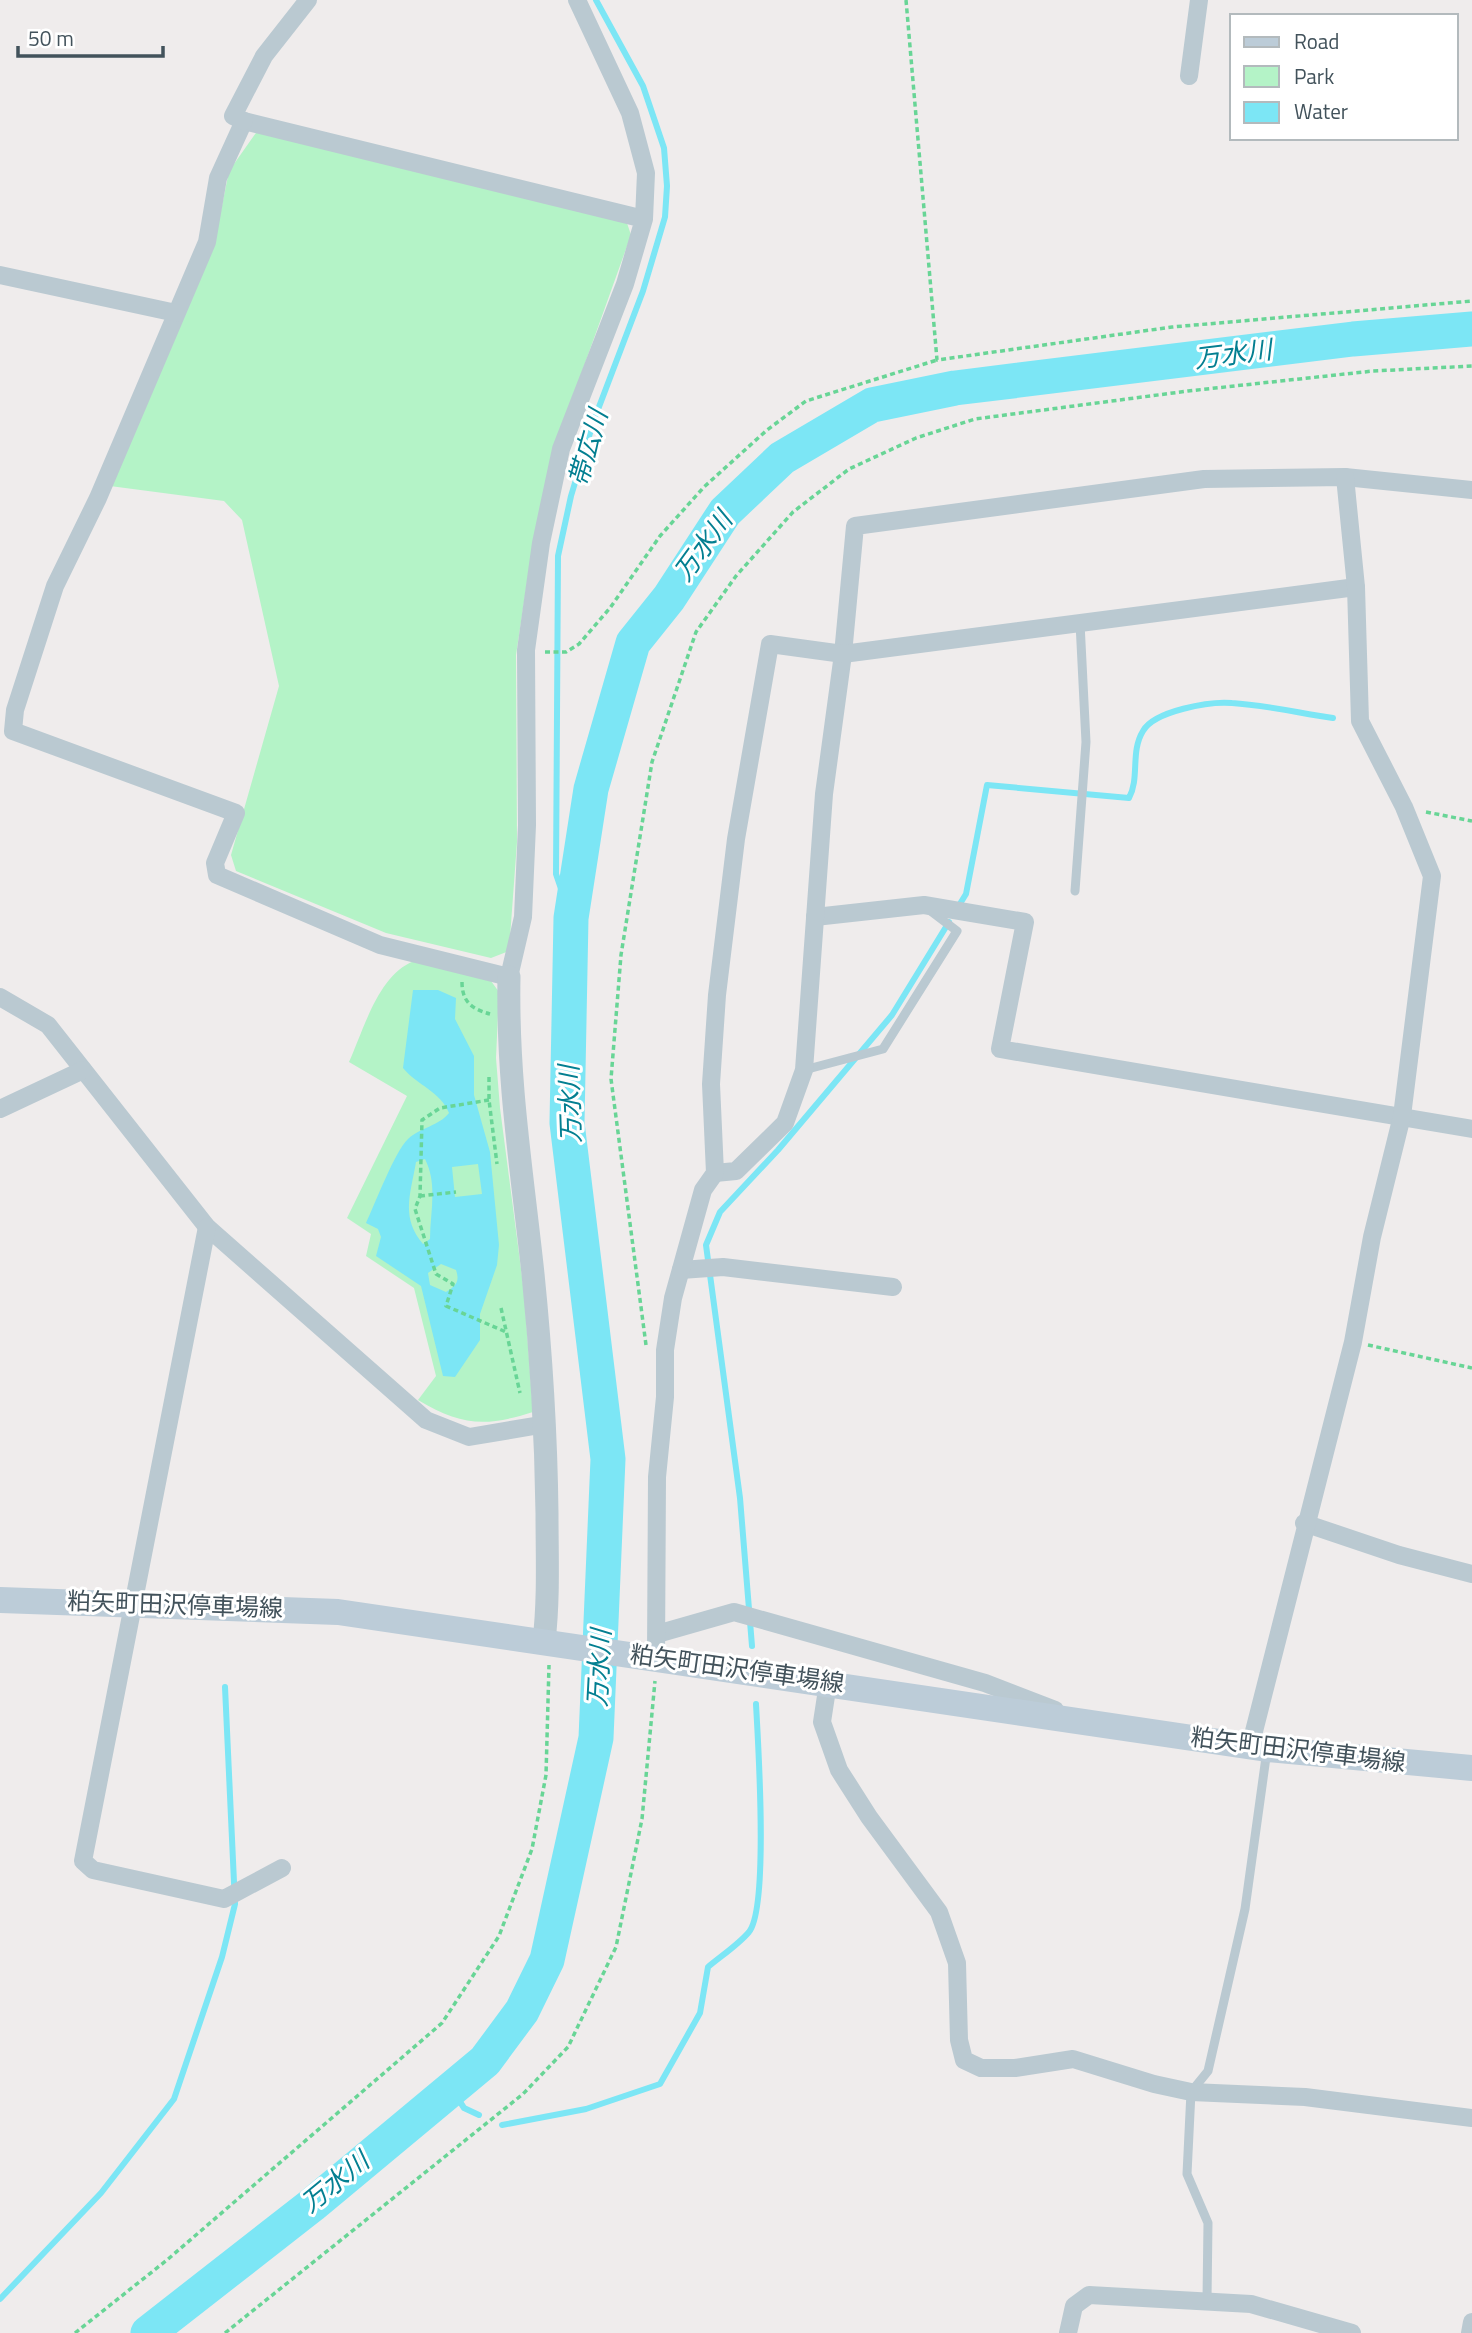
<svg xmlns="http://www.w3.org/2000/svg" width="1472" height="2333" font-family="'Titillium Web','Noto Sans JP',sans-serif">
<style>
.green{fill:#b4f3c7}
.water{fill:#7ce6f5;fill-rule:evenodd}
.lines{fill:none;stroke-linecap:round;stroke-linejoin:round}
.stream{stroke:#7ce6f5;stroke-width:6}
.river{stroke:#7ce6f5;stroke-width:35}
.path{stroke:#68d596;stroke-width:3.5;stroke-dasharray:5 3.5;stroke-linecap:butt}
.service{stroke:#bac9d1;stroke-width:9}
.minor{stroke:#bac9d1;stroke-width:18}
.tertiary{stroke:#bac9d1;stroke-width:23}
.secondary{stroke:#bcccd8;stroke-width:26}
.labels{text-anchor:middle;stroke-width:6;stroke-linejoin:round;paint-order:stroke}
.street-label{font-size:24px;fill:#42525b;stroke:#fff}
.water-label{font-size:26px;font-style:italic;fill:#037f91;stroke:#fff}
</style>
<rect width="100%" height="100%" fill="#efecec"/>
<g class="green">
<polygon points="258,130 627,223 631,235 555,447 534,536 516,655 517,842 509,951 491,958 386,933 236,871 231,855 279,686 242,520 224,501 110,486 214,245 229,171"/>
<path d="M414,961L491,981L499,992L496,1058L500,1108L524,1292L533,1412C486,1427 461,1426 418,1400L436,1376L414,1288L366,1256L371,1234L347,1218L407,1096L349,1062C364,1029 378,975 414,961Z"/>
</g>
<path class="water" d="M413,990H438L456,998L455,1019L474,1056V1095L490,1152L499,1245L497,1265L480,1314V1340L455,1377L443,1376L421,1286L376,1256L381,1237L378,1229L366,1223C375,1204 395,1151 408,1139C421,1127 439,1126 449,1113C441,1092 417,1085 403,1068ZM425,1159C438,1185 430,1212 430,1239L423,1244C400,1217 411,1193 416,1162ZM478,1164L482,1194L455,1197L452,1167ZM441,1264L456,1270C460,1282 456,1286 446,1292L430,1285L428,1273Z"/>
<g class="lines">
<g class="stream">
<path d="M958,907L966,894L987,785L1129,798C1140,778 1130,752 1143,731C1154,711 1210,701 1232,703C1265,705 1299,713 1333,718"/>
<polyline points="571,918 556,874 558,556 571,496 594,420 643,291 665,217 667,186 664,148 643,86 596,0"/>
<polyline points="752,1646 740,1498 706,1245 720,1212 778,1150 892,1015 949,922"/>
<polyline points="453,2091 464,2108 479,2115"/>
<path d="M502,2125L586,2109L660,2084L700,2013L708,1967C721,1956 738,1945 749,1932C769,1907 758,1742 756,1704"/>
<polyline points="0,2299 101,2193 174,2099 222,1957 235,1904 225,1687"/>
</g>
<polyline class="river" points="148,2333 312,2205 485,2061 522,2011 547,1960 596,1738 608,1459 567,1123 571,918 591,789 633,643 669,598 725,512 782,458 872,405 955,388 1353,339 1472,329"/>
<g class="path">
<polyline points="906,0 937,360 1172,327 1472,301"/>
<polyline points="545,652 566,652 579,644 610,608 660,536 704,487 767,430 806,401 937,360"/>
<polyline points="1426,812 1472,821"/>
<path d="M462,982C462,1002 472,1009 490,1014"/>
<polyline points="489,1077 489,1100 497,1164"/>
<polyline points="489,1100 440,1108 422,1120 420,1196 415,1209 436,1274 453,1284 446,1306 506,1332"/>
<polyline points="420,1196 456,1192"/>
<polyline points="501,1308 520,1393"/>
<polyline points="646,1345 611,1079 621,955 652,762 696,632 736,576 793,512 849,469 916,438 975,419 1188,391 1373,371 1472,366"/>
<polyline points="1368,1345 1472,1368"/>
<polyline points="75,2333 167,2260 442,2023 499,1936 532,1849 546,1775 549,1665"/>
<polyline points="225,2333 523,2094 568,2047 616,1947 642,1819 655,1681"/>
</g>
<g class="service">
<polyline points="1075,891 1086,742 1080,623"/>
<polyline points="804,1070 883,1049 957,931 928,909"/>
<polyline points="1207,2299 1208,2223 1187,2174 1191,2092 1208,2071 1245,1909 1267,1750"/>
</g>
<g class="minor">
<polyline points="577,0 630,113 646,173 644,219 625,284 561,449 541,543 526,650 527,825 523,917 509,977 380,945 217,875 215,863 236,813 13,731 15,710 55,586 98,498 207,242 218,178 244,121 644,219"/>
<polyline points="1189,76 1199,0"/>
<polyline points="244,121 233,116 264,56 308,0"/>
<polyline points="0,275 176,313"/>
<polyline points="815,917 924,905 1025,922 1000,1049 1472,1129"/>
<polyline points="0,997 48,1025 207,1227 426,1420 469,1437 546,1424"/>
<polyline points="0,1109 83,1070"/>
<polyline points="715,1173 736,1171 785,1123 804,1070 824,794 843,654 855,526 1204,479 1345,477 1472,490"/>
<polyline points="207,1227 83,1861 93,1870 224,1899 282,1868"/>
<polyline points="681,1270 723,1267 893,1287"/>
<polyline points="1304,1523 1399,1555 1472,1574"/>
<polyline points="657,1634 734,1612 985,1683 1055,1710"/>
<polyline points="656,1657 657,1477 665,1397 665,1350 673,1298 703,1190 715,1173 711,1084 717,995 736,839 770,644 843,654 1356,587"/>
<polyline points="828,1683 822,1722 839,1770 869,1817 939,1912 957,1963 959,2040 964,2060 981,2068 1015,2068 1073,2059 1154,2084 1191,2092 1305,2097 1472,2118"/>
<polyline points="1250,1747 1353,1342 1372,1237 1402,1116 1432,876 1404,807 1360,721 1356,587 1345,477"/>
<polyline points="1068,2333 1074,2306 1089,2295 1251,2304 1352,2333"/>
<polyline points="1470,2333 1472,2322"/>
</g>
<path class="tertiary" d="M509,977C507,1081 522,1171 533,1274C541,1353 546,1433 547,1513C547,1556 549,1598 544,1641"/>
<polyline class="secondary" points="0,1600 338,1612 1267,1749 1472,1768"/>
</g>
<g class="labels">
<g class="street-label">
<text transform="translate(175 1605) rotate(2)" y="8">粕矢町田沢停車場線</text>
<text transform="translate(737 1669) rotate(8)" y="8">粕矢町田沢停車場線</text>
<text transform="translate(1298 1750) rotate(7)" y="8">粕矢町田沢停車場線</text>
</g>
<g class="water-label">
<text transform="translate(1233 354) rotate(-7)" y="9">万水川</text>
<text transform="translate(588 448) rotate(-74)" y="9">帯広川</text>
<text transform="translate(703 546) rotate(-54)" y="9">万水川</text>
<text transform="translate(570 1104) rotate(-92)" y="9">万水川</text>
<text transform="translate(599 1668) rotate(-87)" y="9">万水川</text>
<text transform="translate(335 2182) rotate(-39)" y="9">万水川</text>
</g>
</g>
<rect x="1230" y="14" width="228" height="126" fill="#ffffff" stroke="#b3babd" stroke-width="2"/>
<rect x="1244" y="37" width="35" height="10" fill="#bcccd8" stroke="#b3babd" stroke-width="2"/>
<text x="1294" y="49" font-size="21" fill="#42525b">Road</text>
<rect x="1244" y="66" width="35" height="21" fill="#b4f3c7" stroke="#b3babd" stroke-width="2"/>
<text x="1294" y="84" font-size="21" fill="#42525b">Park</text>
<rect x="1244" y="102" width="35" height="21" fill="#7ce6f5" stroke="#b3babd" stroke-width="2"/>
<text x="1294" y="119" font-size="21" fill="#42525b">Water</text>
<path d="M18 46v10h145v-10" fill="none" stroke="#42525b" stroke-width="3.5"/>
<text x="28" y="46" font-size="21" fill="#42525b" stroke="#ffffff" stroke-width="5" paint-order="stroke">50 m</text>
</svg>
